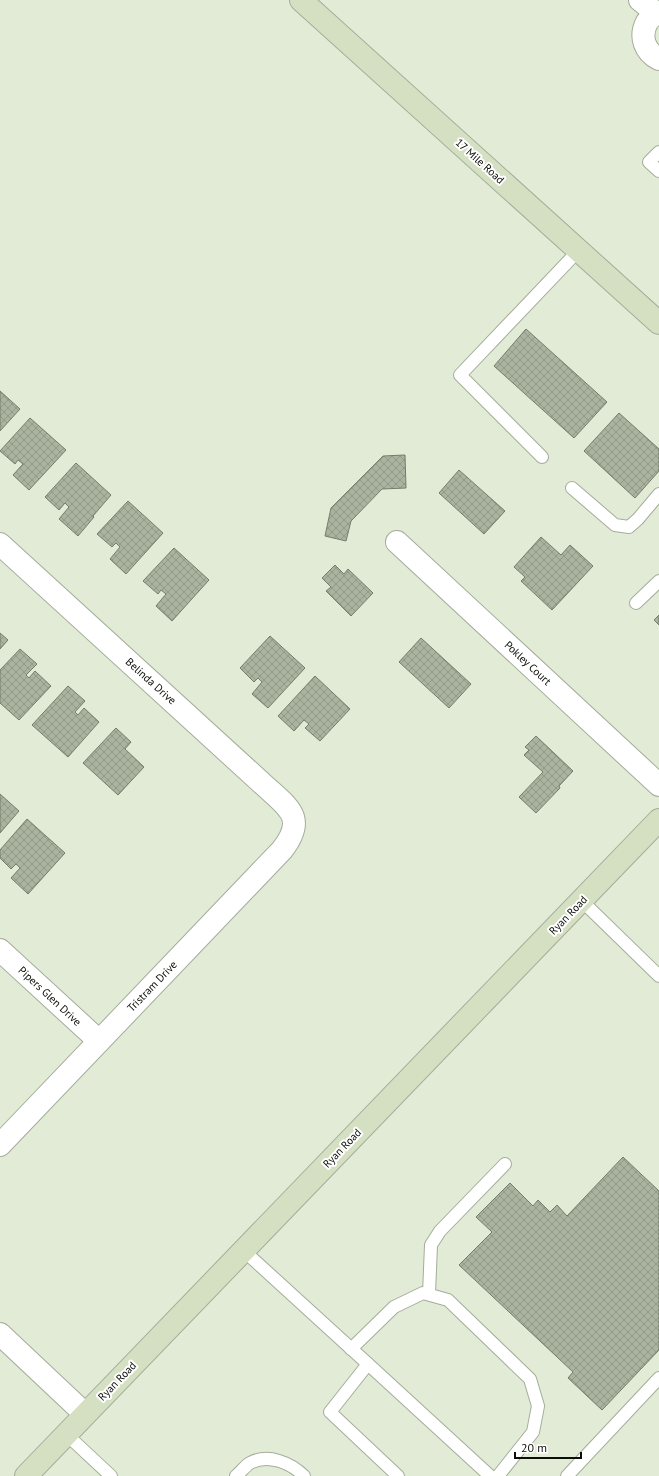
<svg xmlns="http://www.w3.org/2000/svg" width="659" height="1476" font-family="'PT Sans',sans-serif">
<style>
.building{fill:url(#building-cross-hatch);stroke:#747d6a}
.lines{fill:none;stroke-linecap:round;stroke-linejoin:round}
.service-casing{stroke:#a4ad9a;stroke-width:14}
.minor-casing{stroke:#a4ad9a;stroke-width:24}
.secondary-casing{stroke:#a4ad9a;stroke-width:24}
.service{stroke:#fff;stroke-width:12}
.minor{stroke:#fff;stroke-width:22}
.secondary{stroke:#d4e0c1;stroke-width:22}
.labels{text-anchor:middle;stroke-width:4;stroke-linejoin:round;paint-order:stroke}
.street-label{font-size:11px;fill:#0b0e08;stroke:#fff}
</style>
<defs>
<pattern id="building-cross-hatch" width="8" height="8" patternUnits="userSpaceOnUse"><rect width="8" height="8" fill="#aab39f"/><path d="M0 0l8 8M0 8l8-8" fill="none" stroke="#919987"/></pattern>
</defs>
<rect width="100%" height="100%" fill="#e2ebd6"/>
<g class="building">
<polygon points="526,329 607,402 574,438 494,366"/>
<polygon points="0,391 20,409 0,431"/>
<polygon points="619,413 659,449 659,471 635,498 584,451"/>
<polygon points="30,418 66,450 29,490 13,475 23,464 18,460 15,464 0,451"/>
<polygon points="405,455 406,488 382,489 351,521 346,541 325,536 331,508 383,456"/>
<polygon points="76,463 111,495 93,516 94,517 78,536 59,519 69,507 65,503 59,510 45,497"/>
<polygon points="459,470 505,511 484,534 439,493"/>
<polygon points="128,501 163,533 126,574 110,559 120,547 116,543 112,547 97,534"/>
<polygon points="541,537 561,555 570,545 593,566 552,610 521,581 525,577 514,567"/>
<polygon points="174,548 209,580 172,621 156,606 166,594 161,590 158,594 143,581"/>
<polygon points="335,565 344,574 348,569 373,593 351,616 326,591 331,587 322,578"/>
<polygon points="659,615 659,625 654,620"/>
<polygon points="0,633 8,640 0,649"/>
<polygon points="270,636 305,668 268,708 252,694 262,682 258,678 254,682 240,668"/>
<polygon points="421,638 471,684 449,708 399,662"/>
<polygon points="20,649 37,664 26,675 29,678 35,671 51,686 19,720 0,703 0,670"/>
<polygon points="315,676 350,709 320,741 305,728 309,724 304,720 294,731 278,716"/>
<polygon points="68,686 85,701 75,712 78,715 84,708 99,722 68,757 32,725"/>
<polygon points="116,728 131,742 125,749 144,767 118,795 83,763"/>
<polygon points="536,736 573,771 559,786 560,788 536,813 519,797 543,772 524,755 529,750 525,747"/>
<polygon points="0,794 19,811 0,833"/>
<polygon points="27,819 65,853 28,894 11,878 20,868 16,864 11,869 0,858 0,850"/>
<polygon points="623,1157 659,1191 659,1350 602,1410 568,1378 573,1372 459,1265 492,1232 476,1217 510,1183 533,1206 538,1200 550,1212 557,1205 567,1216"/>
</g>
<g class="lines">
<defs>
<g id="service">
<polyline points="659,152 649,162 659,171"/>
<polyline points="542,457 460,375 579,250"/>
<polyline points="572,488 615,525 629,527 638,519 659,494"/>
<polyline points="636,603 659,581"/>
<polyline points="582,901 659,976"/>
<polyline points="243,1250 368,1364 330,1412 398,1476"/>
<polyline points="429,1294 431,1245 440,1231 505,1164"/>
<polyline points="351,1349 394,1307 423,1293 448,1300 530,1379 538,1406 533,1432 498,1476"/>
<polyline points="368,1364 490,1476"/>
<polyline points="66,1434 111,1476"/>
<path d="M236,1476C241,1472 245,1466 250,1463C268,1453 291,1463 304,1476"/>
<polyline points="567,1476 659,1378"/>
</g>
<g id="minor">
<polyline points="640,0 656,13"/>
<path d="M659,12C654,14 650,18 647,22C639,37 645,52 659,59"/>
<polyline points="397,542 659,785"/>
<path d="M0,544L265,786C289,808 307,818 282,850L0,1145"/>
<polyline points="0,950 99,1041"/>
<polyline points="0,1334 85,1414"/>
</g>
<g id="secondary">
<polyline points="301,0 659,323"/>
<polyline points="26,1476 659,820"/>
</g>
</defs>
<use href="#service" class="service-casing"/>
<use href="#minor" class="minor-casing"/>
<use href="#secondary" class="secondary-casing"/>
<use href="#service" class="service"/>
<use href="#minor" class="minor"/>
<use href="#secondary" class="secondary"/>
</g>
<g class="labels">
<g class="street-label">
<text transform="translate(480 161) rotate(42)" y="4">17 Mile Road</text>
<text transform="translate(528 663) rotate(43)" y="4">Pokley Court</text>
<text transform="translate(151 681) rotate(42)" y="4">Belinda Drive</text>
<text transform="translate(568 915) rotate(-46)" y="4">Ryan Road</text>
<text transform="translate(152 986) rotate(-46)" y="4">Tristram Drive</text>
<text transform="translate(50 996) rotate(43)" y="4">Pipers Glen Drive</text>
<text transform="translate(342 1148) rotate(-46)" y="4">Ryan Road</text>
<text transform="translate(117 1381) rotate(-46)" y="4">Ryan Road</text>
</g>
</g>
<path d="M515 1452v6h66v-6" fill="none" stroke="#0b0e08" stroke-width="2"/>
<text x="521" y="1452" font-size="12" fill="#0b0e08" stroke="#ffffff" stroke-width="3" paint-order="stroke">20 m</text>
</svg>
